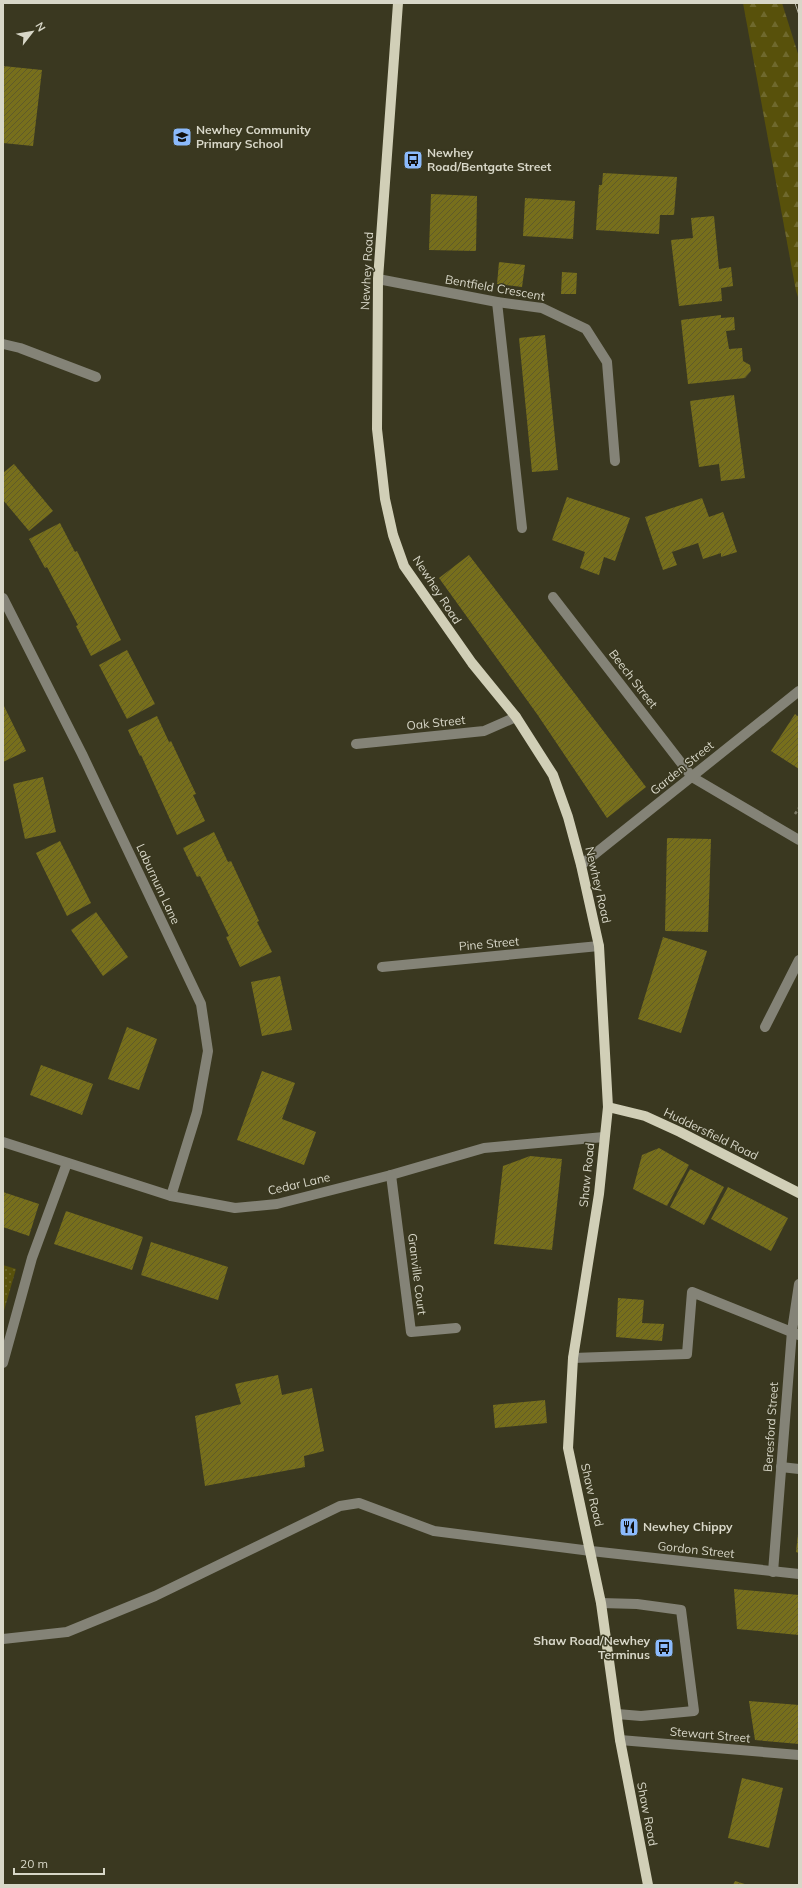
<svg xmlns="http://www.w3.org/2000/svg" width="802" height="1888" font-family="Mulish,sans-serif">
<style>
.forest{fill:url(#forest-firs)}
.park{fill:url(#park-dots)}
.building{fill:url(#building-hatch)}
.lines{fill:none;stroke-linecap:round;stroke-linejoin:round}
.path{stroke:#7b7965;stroke-width:2.5;stroke-dasharray:3 3;stroke-linecap:butt}
.minor{stroke:#848377;stroke-width:10}
.major{stroke:#d1cfb7;stroke-width:10}
.tram{stroke:#bbbaaa;stroke-width:1}
.labels{text-anchor:middle;stroke-width:3;stroke-linejoin:round;paint-order:stroke}
.poi-label{font-size:12px;font-weight:bold;fill:#d8d7c8;stroke:#3a3820;text-anchor:start}
.street-label{font-size:12px;fill:#d8d7c8;stroke:#3a3820}
</style>
<defs>
<pattern id="forest-firs" width="22" height="20" patternUnits="userSpaceOnUse"><rect width="22" height="20" fill="#58510b"/><path d="M5 1l3.5 6h-7zM16 11l3.5 6h-7z" fill="#6f692d"/></pattern>
<pattern id="park-dots" width="8" height="8" patternUnits="userSpaceOnUse"><rect width="8" height="8" fill="#58510b"/><path d="M2 2h.1M6 6h.1" fill="none" stroke="#6f692d" stroke-width="1.8" stroke-linecap="round"/></pattern>
<pattern id="building-hatch" width="6" height="6" patternUnits="userSpaceOnUse"><rect width="6" height="6" fill="#776f1c"/><path d="M-1 1l2-2M0 6l6-6M5 7l2-2" fill="none" stroke="#5f5a2a"/></pattern>
</defs>
<rect width="100%" height="100%" fill="#3a3820"/>
<polygon class="forest" points="743,3 782,3 799,57 799,300 796,291"/>
<polygon class="park" points="3,1265 16,1269 3,1314"/>
<g class="building">
<polygon points="3,66 42,70 33,146 3,143"/>
<polygon points="603,173 677,177 674,215 660,215 659,234 596,230 599,185 602,185"/>
<polygon points="431,194 477,196 476,251 429,250"/>
<polygon points="525,198 575,201 573,239 523,236"/>
<polygon points="714,216 719,269 731,267 733,286 721,288 722,301 679,306 671,240 693,238 691,218"/>
<polygon points="499,262 525,265 522,287 497,284"/>
<polygon points="562,272 577,273 576,294 561,294"/>
<polygon points="721,315 721,318 734,317 735,330 726,331 729,349 742,348 743,361 750,365 751,371 745,378 688,384 681,320"/>
<polygon points="545,335 558,470 532,472 519,338"/>
<polygon points="734,395 745,478 721,481 719,464 699,467 690,401"/>
<polygon points="14,464 53,511 29,531 3,500 3,473"/>
<polygon points="567,497 630,518 615,561 604,557 599,575 580,568 585,552 552,540"/>
<polygon points="702,498 709,517 723,512 737,552 721,557 721,553 703,559 698,543 672,552 677,565 663,570 645,517"/>
<polygon points="60,523 75,552 77,551 121,640 91,656 76,626 78,625 47,567 45,568 29,539"/>
<polygon points="469,555 646,787 607,818 537,714 439,578"/>
<polygon points="127,650 155,704 127,719 99,665"/>
<polygon points="3,704 26,751 3,762"/>
<polygon points="795,714 799,717 799,769 771,751"/>
<polygon points="157,716 169,742 171,741 196,794 193,795 205,821 177,835 141,755 140,756 128,730"/>
<polygon points="43,777 56,832 25,839 13,784"/>
<polygon points="214,832 228,862 231,861 259,921 257,922 272,952 240,967 226,937 229,936 200,876 197,877 183,848"/>
<polygon points="667,838 711,839 708,932 665,931"/>
<polygon points="60,841 91,903 67,916 36,853"/>
<polygon points="96,912 128,957 103,976 71,930"/>
<polygon points="663,937 707,951 681,1033 638,1019"/>
<polygon points="280,976 292,1030 262,1036 251,982"/>
<polygon points="127,1027 157,1039 139,1090 108,1079"/>
<polygon points="41,1065 93,1084 82,1115 30,1095"/>
<polygon points="262,1071 295,1083 282,1119 316,1132 304,1165 237,1140"/>
<polygon points="659,1148 689,1165 667,1206 633,1189 642,1155"/>
<polygon points="530,1156 562,1159 552,1250 494,1244 503,1166"/>
<polygon points="690,1169 724,1187 704,1225 670,1207"/>
<polygon points="728,1187 788,1218 771,1251 711,1219"/>
<polygon points="3,1192 39,1204 29,1236 3,1227"/>
<polygon points="66,1211 143,1237 132,1270 54,1244"/>
<polygon points="151,1242 228,1267 218,1300 141,1275"/>
<polygon points="618,1298 644,1300 642,1323 664,1324 662,1341 616,1337"/>
<polygon points="278,1375 282,1395 312,1388 324,1451 304,1456 305,1467 205,1486 195,1416 241,1404 235,1384"/>
<polygon points="545,1400 547,1423 495,1428 493,1405"/>
<polygon points="798,1534 799,1534 799,1553 796,1552"/>
<polygon points="734,1589 799,1595 799,1635 737,1629"/>
<polygon points="749,1701 799,1705 799,1744 755,1740"/>
<polygon points="742,1778 783,1788 769,1848 728,1838"/>
<polygon points="735,1881 748,1885 733,1885"/>
</g>
<g class="lines">
<polyline class="path" points="795,814 799,808"/>
<g class="minor">
<polyline points="378,279 497,302 542,308 586,329 607,362 615,461"/>
<polyline points="497,302 522,528"/>
<polyline points="3,344 20,348 96,377"/>
<polyline points="553,597 692,777 799,840"/>
<polyline points="3,598 82,754 201,1004 208,1051 197,1112 171,1196"/>
<polyline points="356,744 484,731 516,717"/>
<polyline points="581,865 799,691"/>
<polyline points="382,967 599,946"/>
<polyline points="765,1027 799,960"/>
<polyline points="3,1142 171,1196 235,1208 277,1204 391,1175 484,1148 604,1137"/>
<polyline points="391,1175 411,1332 456,1328"/>
<polyline points="573,1358 687,1354 692,1292 799,1335"/>
<polyline points="3,1363 32,1258 67,1163"/>
<polyline points="781,1467 799,1469"/>
<polyline points="773,1572 792,1331 799,1284"/>
<polyline points="601,1603 637,1604 681,1610 694,1711 641,1716 617,1714"/>
<polyline points="3,1639 67,1632 155,1596 340,1506 359,1503 434,1531 591,1551 799,1574"/>
<polyline points="620,1740 799,1755"/>
</g>
<g class="major">
<polyline points="398,3 378,279 377,429 385,499 393,535 404,566 472,663 516,717 553,775 568,817 581,865 599,946 608,1107 599,1194 573,1358 568,1448 601,1603 620,1740 648,1885"/>
<polyline points="608,1107 645,1116 680,1132 799,1193"/>
</g>
<polyline class="tram" points="795,3 799,15"/>
</g>
<defs>
<symbol id="school-square" viewBox="-11 -11 22 22"><rect x="-9" y="-9" width="18" height="18" rx="4" fill="#8bbafc" stroke="#3a3820"/><path d="M0-5L7-2L0 1L-7-2ZM-4 1L0 2.5L4 1V4Q0 6-4 4Z" fill="#111"/></symbol>
<symbol id="bus-square" viewBox="-11 -11 22 22"><rect x="-9" y="-9" width="18" height="18" rx="4" fill="#8bbafc" stroke="#3a3820"/><path d="M-5-6H5V4H4V6H2V4H-2V6H-4V4H-5ZM-3.5-4V0h7V-4ZM-3.5 1.2v1.5H-2V1.2ZM2 1.2v1.5H3.5V1.2Z" fill="#111"/></symbol>
<symbol id="restaurant-square" viewBox="-11 -11 22 22"><rect x="-9" y="-9" width="18" height="18" rx="4" fill="#8bbafc" stroke="#3a3820"/><path d="M-5-6h1v4h1v-4h1v4h1v-4h1v5L-1.5 .5V6h-2V.5L-5-1ZM5-6V6H3V1.5H1.5Q1.5-4 5-6Z" fill="#111"/></symbol>
</defs>
<g fill-rule="evenodd">
<use href="#school-square" x="171" y="126" width="22" height="22"/>
<use href="#bus-square" x="402" y="149" width="22" height="22"/>
<use href="#restaurant-square" x="618" y="1516" width="22" height="22"/>
<use href="#bus-square" x="653" y="1637" width="22" height="22"/>
</g>
<g class="labels">
<g class="poi-label">
<text x="196" y="134">Newhey Community<tspan x="196" dy="14">Primary School</tspan></text>
<text x="427" y="157">Newhey<tspan x="427" dy="14">Road/Bentgate Street</tspan></text>
<text x="643" y="1531">Newhey Chippy</text>
<text x="650" y="1645" text-anchor="end">Shaw Road/Newhey<tspan x="650" dy="14">Terminus</tspan></text>
</g>
<g class="street-label">
<text transform="translate(367 271) rotate(-87)" y="4">Newhey Road</text>
<text transform="translate(495 288) rotate(10)" y="4">Bentfield Crescent</text>
<text transform="translate(437 590) rotate(57)" y="4">Newhey Road</text>
<text transform="translate(633 679) rotate(52)" y="4">Beech Street</text>
<text transform="translate(436 723) rotate(-6)" y="4">Oak Street</text>
<text transform="translate(682 768) rotate(-39)" y="4">Garden Street</text>
<text transform="translate(158 884) rotate(65)" y="4">Laburnum Lane</text>
<text transform="translate(598 885) rotate(77)" y="4">Newhey Road</text>
<text transform="translate(489 944) rotate(-5)" y="4">Pine Street</text>
<text transform="translate(711 1134) rotate(26)" y="4">Huddersfield Road</text>
<text transform="translate(587 1175) rotate(-84)" y="4">Shaw Road</text>
<text transform="translate(299 1184) rotate(-13)" y="4">Cedar Lane</text>
<text transform="translate(417 1274) rotate(83)" y="4">Granville Court</text>
<text transform="translate(771 1427) rotate(-86)" y="4">Beresford Street</text>
<text transform="translate(592 1495) rotate(77)" y="4">Shaw Road</text>
<text transform="translate(696 1550) rotate(6)" y="4">Gordon Street</text>
<text transform="translate(710 1735) rotate(5)" y="4">Stewart Street</text>
<text transform="translate(647 1814) rotate(79)" y="4">Shaw Road</text>
</g>
</g>
<rect width="802" height="1888" fill="none" stroke="#d8d7c8" stroke-width="8"/>
<g transform="translate(32 32) rotate(59)" stroke="#3a3820" stroke-width="3" paint-order="stroke">
<path d="M0-3L7 15L0 10L-7 15Z" fill="#d8d7c8"/>
<text y="-6" font-size="11" font-weight="bold" text-anchor="middle" fill="#d8d7c8">N</text>
</g>
<path d="M14 1868v6h90v-6" fill="none" stroke="#d8d7c8" stroke-width="2"/>
<text x="20" y="1868" font-size="12" fill="#d8d7c8" stroke="#3a3820" stroke-width="3" paint-order="stroke">20 m</text>
</svg>
